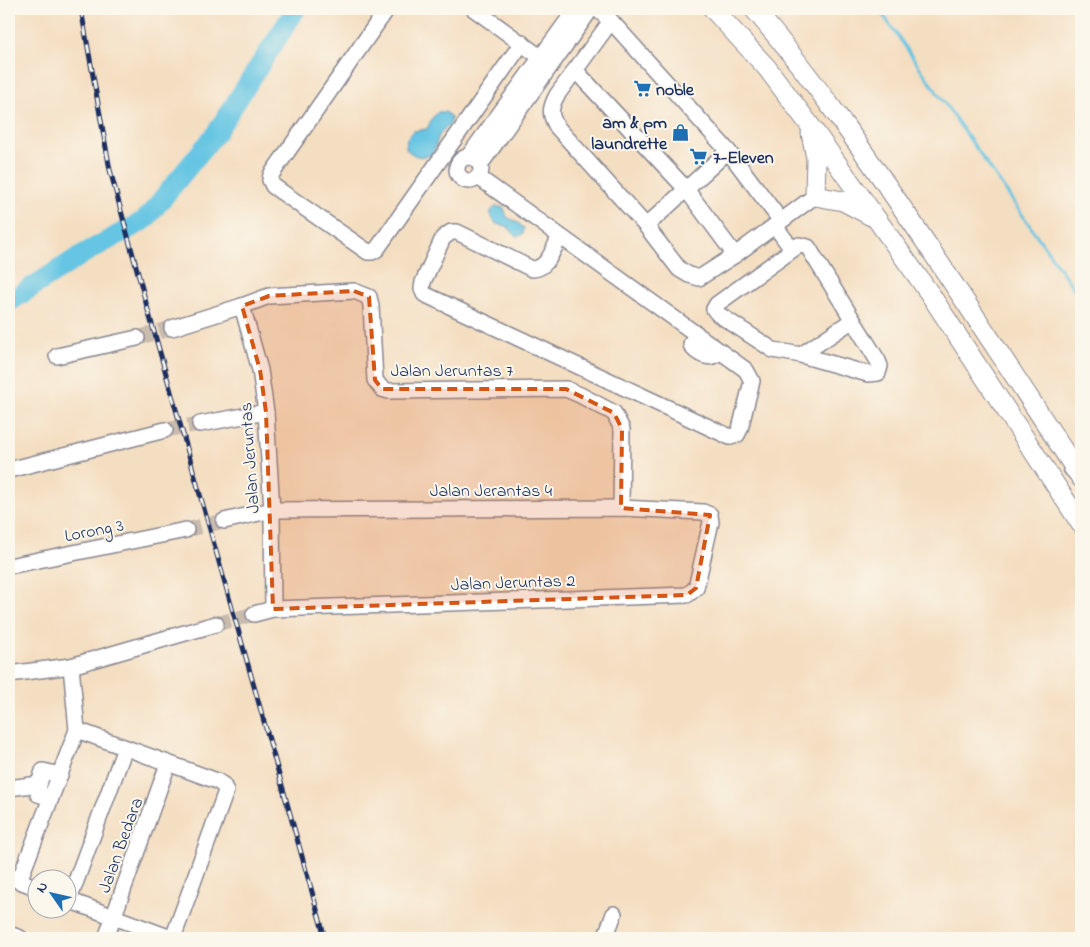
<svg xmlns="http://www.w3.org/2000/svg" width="1090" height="947" font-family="'Indie Flower',sans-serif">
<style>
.water{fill:#65c5e3;stroke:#407aa0}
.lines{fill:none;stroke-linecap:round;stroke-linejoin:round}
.stream{stroke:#65c5e3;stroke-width:3}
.river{stroke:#65c5e3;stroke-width:20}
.minor-tunnel{stroke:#c9bbad;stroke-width:15;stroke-dasharray:15 8;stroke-linecap:butt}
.minor-casing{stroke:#888690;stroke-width:18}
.major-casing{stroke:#888690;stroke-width:21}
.highway-casing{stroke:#888690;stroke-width:24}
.minor{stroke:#fff;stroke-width:15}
.major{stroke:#fff;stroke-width:19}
.highway{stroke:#fff;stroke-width:21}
.rail-casing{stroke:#1b2f5e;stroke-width:5}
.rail{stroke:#fbf7ec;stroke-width:3;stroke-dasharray:9;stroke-linecap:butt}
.marked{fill:#d45514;fill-opacity:0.2;stroke:#d45514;stroke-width:4;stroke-dasharray:10 6;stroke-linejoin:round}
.labels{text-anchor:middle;stroke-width:4;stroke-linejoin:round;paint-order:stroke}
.poi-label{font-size:18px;font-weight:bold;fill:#1b2f5e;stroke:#fbf7ec;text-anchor:start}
.street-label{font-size:18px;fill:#1b2f5e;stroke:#fbf7ec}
</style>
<rect width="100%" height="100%" fill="#fbf7ec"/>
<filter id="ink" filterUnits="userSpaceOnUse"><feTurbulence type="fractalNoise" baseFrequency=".02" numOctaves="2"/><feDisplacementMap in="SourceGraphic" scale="10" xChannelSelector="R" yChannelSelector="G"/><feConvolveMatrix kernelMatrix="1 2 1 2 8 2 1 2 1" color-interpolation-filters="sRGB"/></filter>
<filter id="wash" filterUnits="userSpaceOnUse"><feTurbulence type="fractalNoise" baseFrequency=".0096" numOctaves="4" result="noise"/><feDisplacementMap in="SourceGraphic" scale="20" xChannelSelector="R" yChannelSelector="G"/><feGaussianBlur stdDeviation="1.12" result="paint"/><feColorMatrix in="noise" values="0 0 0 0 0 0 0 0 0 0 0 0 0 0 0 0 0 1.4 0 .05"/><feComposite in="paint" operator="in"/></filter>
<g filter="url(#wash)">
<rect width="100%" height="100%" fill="#f4dec1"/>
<g class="water">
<path d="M438,112H446L451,118L450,125C435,134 439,142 432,155C420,158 415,157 406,149L407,138L414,131L427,129L432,118Z"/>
<polygon points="496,206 504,208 507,217 517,222 524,228 523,234 517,237 507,226 496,224 491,216 491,211"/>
</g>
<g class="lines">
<polyline class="stream" points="879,9 1081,299"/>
<polyline class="river" points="9,302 83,254 145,220 216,133 296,9"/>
</g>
</g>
<g filter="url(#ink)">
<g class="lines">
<g class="minor-tunnel">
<polyline points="137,338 172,328"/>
<polyline points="165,430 200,424"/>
<polyline points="186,530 224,521"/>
<polyline points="216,624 254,614"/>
</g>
<defs>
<g id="minor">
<polyline points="387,9 271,175 270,180 273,186 368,252 372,252 377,249 522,43"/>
<polyline points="474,9 547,62"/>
<polyline points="597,9 611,21 728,151 781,221"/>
<path d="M611,21L557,95C550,108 549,114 557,127L646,226L679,269L689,275L699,278L735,255L815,196"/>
<polyline points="575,70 686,189 735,255"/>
<polyline points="468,157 576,9"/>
<circle cx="469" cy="169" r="12"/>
<polyline points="480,165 591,9"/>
<path d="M478,177L746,370L752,381L740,429L737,435L730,437L424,294L422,289L423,282L443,238L451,232H457L532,269C548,269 553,249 560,236"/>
<polyline points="646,226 728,151"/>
<polyline points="775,226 792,249"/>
<polygon points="799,245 808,247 878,361 880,366 878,373 868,374 801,355 773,350 718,314 714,309 717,304"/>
<polyline points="242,306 260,370 266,412 272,510 273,609"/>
<polyline points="172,328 242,306 269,296 354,291 369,297 371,306 375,380 382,389 389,391 566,389 580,395 614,413 622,429 621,508"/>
<path d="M696,333L691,344C692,350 705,359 713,356C714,356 720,352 720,351"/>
<polyline points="801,355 853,320"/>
<polyline points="57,356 137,338"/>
<polyline points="200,424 266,412"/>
<polyline points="9,470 165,430"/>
<polyline points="224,521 272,510 621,508 703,512 710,515 711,522 696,588 687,595 273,609 254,614"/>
<polyline points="9,566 186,530"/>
<polyline points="9,674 71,666 216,624"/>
<polyline points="77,730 217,781 223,785 226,791 173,938"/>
<polyline points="39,784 43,771 60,775"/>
<polyline points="9,788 39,784 38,794 51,798"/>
<polyline points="9,877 38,888"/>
<polyline points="19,881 77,730 71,666"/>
<polyline points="68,900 171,938"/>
<polyline points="69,900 125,748"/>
<polyline points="9,934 20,938"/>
<polyline points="106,938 168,764"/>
<polyline points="605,938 614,914"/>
</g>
<g id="major">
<polyline points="713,9 767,68 809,124 930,294 1081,524"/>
<path d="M754,9C814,79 866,155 918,231C973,313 1028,395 1081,478"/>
<polyline points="811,133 816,158 815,196 843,201 871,216"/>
</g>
<polyline id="highway" points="1074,467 1081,474"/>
</defs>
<use href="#minor" class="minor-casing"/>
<use href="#major" class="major-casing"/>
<use href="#highway" class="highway-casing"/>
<use href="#minor" class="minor"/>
<use href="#major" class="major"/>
<use href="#highway" class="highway"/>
<defs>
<polyline id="rail" points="81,9 110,170 146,303 325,938"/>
</defs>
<use href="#rail" class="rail-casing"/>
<use href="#rail" class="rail"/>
</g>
</g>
<path class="marked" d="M354,291L369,297L375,380L382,389H566L614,413L622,429L621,508L710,515L696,588L687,595L273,609L266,412L260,370L242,306L269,296Z"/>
<defs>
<symbol id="supermarket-bare" viewBox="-9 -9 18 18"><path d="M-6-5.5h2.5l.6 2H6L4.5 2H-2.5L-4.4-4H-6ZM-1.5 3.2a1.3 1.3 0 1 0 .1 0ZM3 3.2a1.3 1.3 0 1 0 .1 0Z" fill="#1f6fb2" stroke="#fbf7ec" stroke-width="2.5" paint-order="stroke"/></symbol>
<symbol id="shop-bare" viewBox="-9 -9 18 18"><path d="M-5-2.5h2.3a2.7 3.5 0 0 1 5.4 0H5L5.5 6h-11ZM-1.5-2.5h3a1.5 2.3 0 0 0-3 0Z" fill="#1f6fb2" stroke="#fbf7ec" stroke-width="2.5" paint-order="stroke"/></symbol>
</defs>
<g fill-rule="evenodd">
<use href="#supermarket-bare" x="630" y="76" width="25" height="25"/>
<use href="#shop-bare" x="668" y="120" width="25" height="25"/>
<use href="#supermarket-bare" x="686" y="144" width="25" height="25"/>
</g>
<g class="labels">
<g class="poi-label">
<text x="656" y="95">noble</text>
<text x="667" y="128" text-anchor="end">am &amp; pm<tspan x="667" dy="21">laundrette</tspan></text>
<text x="713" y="163">7-Eleven</text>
</g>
<g class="street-label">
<text x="452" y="376">Jalan Jeruntas 7</text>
<text transform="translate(249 458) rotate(-94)" y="6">Jalan Jeruntas</text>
<text x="491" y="496">Jalan Jerantas 4</text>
<text transform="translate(94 530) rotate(-11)" y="6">Lorong 3</text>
<text transform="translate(513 582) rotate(-2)" y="6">Jalan Jeruntas 2</text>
<text transform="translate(120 845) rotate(-70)" y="6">Jalan Bedara</text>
</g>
</g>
<rect width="1090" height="947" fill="none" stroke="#fbf7ec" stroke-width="30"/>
<g transform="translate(52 894) rotate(304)"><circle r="24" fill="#fbf7ec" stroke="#a1a7b3"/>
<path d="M0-4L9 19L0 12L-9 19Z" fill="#1f6fb2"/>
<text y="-8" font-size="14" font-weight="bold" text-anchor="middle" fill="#1b2f5e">N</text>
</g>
</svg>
